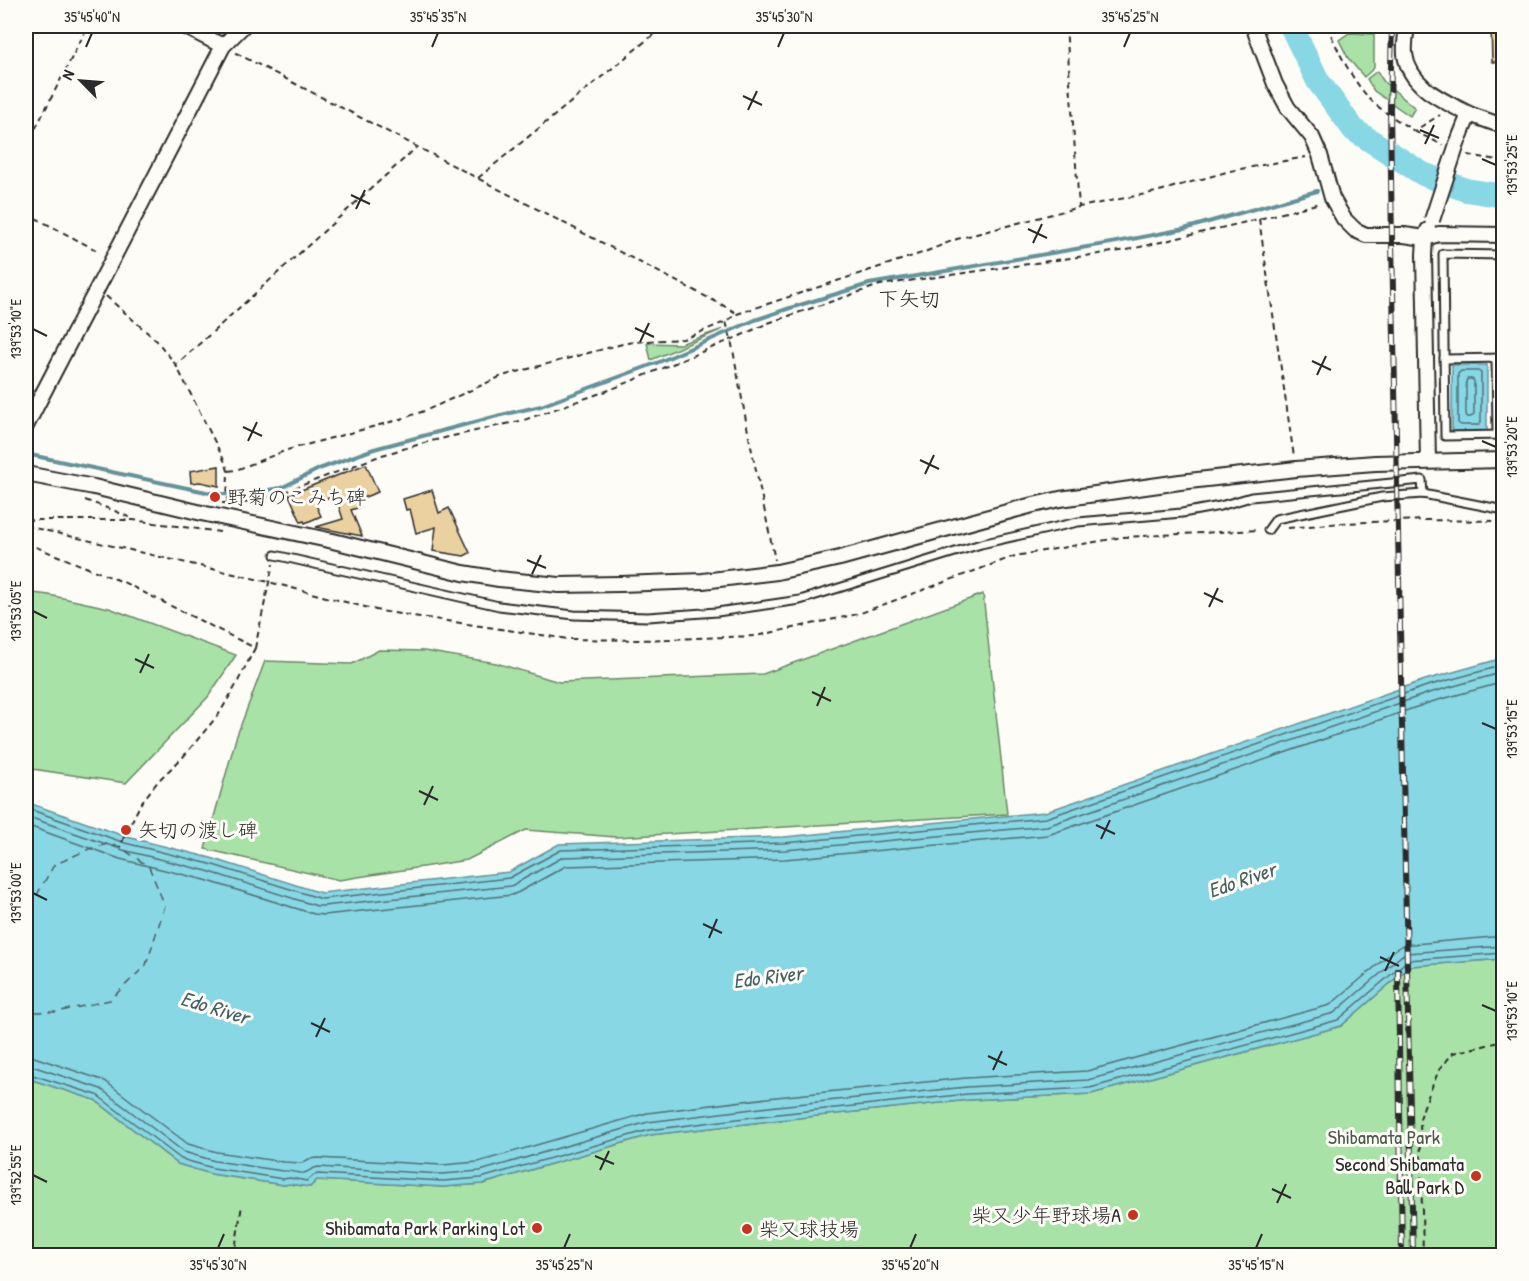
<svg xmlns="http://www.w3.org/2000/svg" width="1529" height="1281" font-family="'Patrick Hand','Klee One',sans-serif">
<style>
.green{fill:#a9e2a6;stroke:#6a8668;stroke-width:1.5}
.water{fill:#88d7e4;stroke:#63929a;stroke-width:1.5}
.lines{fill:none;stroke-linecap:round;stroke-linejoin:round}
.shore{stroke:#507075;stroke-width:1.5}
.stream{stroke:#63929a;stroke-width:4}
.river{stroke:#88d7e4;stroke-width:24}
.ferry{stroke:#475f62;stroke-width:1.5;stroke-dasharray:8 6;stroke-linecap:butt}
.building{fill:#ebd1a0;stroke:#2b2b2b;stroke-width:1.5}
.service-casing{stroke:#2b2b2b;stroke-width:11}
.minor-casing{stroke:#2b2b2b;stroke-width:18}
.path{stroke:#2b2b2b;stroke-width:2;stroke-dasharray:6 4.5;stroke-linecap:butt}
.service{stroke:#fdfcf7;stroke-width:7}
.minor{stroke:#fdfcf7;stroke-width:14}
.rail-casing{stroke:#2b2b2b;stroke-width:6}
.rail{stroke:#fdfcf7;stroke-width:4;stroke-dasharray:11;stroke-linecap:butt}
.minor-bridge-casing{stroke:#2b2b2b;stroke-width:18;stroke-linecap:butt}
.minor-bridge{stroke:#fdfcf7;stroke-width:14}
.ticks{fill:none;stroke:#2b2b2b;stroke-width:2}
.poi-dot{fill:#c8321e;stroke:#fdfcf7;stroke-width:2}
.labels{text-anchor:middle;stroke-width:6;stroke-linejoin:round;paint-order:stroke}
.poi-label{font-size:20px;fill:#2b2b2b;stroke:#fdfcf7;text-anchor:start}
.park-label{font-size:20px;fill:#4a594a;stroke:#fdfcf7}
.neighbourhood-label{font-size:21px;fill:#2b2b2b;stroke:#fdfcf7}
.water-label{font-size:21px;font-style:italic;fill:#475f62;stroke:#fdfcf7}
.neatline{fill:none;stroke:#2b2b2b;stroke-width:2}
.ticks-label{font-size:15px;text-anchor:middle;fill:#2b2b2b}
</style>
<rect width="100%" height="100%" fill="#fdfcf7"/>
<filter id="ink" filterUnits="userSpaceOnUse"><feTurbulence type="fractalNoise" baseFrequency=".0167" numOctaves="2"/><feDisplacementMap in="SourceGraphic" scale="12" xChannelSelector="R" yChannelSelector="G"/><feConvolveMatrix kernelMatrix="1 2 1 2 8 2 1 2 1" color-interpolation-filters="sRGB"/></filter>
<g filter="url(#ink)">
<g class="green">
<polygon points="1349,33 1374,34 1374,68 1364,77 1348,58 1339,40"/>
<polygon points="1377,71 1384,82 1415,108 1410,116 1374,91 1367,79"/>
<polygon points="723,329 651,360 647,343 680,344"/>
<polygon points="26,592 49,595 109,608 236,655 208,697 126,783 26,768"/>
<polygon points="983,594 1007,814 616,837 526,830 467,860 339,880 205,849 236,738 265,661 352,664 379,650 424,651 496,663 559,682 763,674"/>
<polygon points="1503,959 1503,1255 26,1256 26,1078 95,1100 178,1164 211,1174 284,1185 289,1184 310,1187 317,1180 443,1187 483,1184 650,1135 779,1120 969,1100 1091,1094 1341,1026 1410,966"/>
</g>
<g class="water">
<rect x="1452" y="365" width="35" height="66"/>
<polygon points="1503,658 1503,959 1410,966 1341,1026 1091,1094 969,1100 779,1120 650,1135 482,1184 443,1187 317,1180 310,1187 289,1184 284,1185 211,1174 178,1164 95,1100 26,1078 26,802 127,837 211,858 321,893 509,872 559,844 784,837 1045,812 1425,680"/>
</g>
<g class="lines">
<g class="shore">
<polygon points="1461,371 1478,371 1481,373 1481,422 1479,425 1461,425 1458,423 1458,374"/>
<polygon points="1467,379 1472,379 1474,381 1474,414 1471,417 1467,417 1466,414 1466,382"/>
<polyline points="26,808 125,843 210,864 322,899 509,878 561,850 784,843 1046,818 1427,686 1504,665"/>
<polyline points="26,816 123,850 207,871 317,906 323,906 511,886 563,857 785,850 1047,826 1429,693 1504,672"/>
<polyline points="26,825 120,859 205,880 314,914 324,915 512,895 519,892 566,866 785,859 1048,835 1431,702 1504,682"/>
<polyline points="26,1056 34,1057 105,1081 188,1144 217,1152 283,1162 302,1163 309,1159 318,1158 442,1165 478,1162 647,1113 776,1097 966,1078 1087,1071 1330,1005 1396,949 1403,945 1504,936"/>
<path d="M26,1065L32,1066L101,1089L184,1152L215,1161L283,1171C290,1170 298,1174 304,1173C308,1172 312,1168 318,1167L442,1174L480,1171L648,1122L777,1106L967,1087L1088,1080L1334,1013L1401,956L1406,953L1504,946"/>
<polyline points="26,1073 97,1095 181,1159 213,1168 283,1179 290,1178 307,1181 314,1175 318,1174 443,1181 481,1178 649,1130 778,1114 968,1094 1090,1088 1338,1020 1408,960 1504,953"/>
</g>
<polyline class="stream" points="26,454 211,493 236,495 281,488 319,469 374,449 501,415 541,406 659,362 755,320 790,308 869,284 1111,243 1184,229 1317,191"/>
<polyline class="river" points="1291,26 1318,81 1354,130 1423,174 1466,190 1504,196"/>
<polyline class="ferry" points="26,921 30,907 54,865 89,849 108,844 120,847 149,867 165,906 146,965 110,1000 57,1012 26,1012"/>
</g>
<g class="building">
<polygon points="1491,26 1503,26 1503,62 1492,62"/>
<polygon points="366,464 378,492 357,500 360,507 351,510 362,536 316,527 343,519 335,495 315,503 321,516 305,523 304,521 301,522 289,495"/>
<polygon points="219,466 219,486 200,482 191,483 190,471"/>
<polygon points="432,490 439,513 449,508 470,553 464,556 433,551 436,527 416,533 410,509 406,510 403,499"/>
</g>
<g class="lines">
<defs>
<g id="service">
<polyline points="1504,255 1443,254 1445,436 1504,435"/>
<polyline points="1496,358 1497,435"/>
<polyline points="1444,359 1504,358"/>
<polyline points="1268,530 1276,519 1382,497 1423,494 1504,510"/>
<polyline points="275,555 499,606 574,615 648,617 717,612 800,600 981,544 1078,522 1182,513 1220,506 1251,497 1422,480 1423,494"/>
</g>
<g id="minor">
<polyline points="184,26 223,46"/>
<polyline points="1253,26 1275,84 1288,108 1312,137 1320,155 1332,198 1344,219 1355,230 1366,235 1404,235 1425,238 1439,234 1504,235"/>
<path d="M1407,26C1406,35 1404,45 1405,54C1409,87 1444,101 1469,114L1457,144"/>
<polyline points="1469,114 1494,123 1504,124"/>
<polyline points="26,426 223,46 243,26"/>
<polyline points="1428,461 1424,255 1425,238 1428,230"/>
<polyline points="26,474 94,487 206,514 333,541 463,573 499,579 559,585 620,584 703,581 777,572 840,558 1029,506 1060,499 1180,482 1296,469 1375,463 1504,460"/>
</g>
</defs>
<use href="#service" class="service-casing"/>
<use href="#minor" class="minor-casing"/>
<g class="path">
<polyline points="1066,26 1079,207"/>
<path d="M1327,26C1338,51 1354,85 1374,103C1386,114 1401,122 1414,131L1440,115"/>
<polyline points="236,53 728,308 736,313"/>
<polyline points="1414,131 1443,145"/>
<polyline points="26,147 88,26"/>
<polyline points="1468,155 1504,161"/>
<polyline points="478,178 664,26"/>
<polyline points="26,213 100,252"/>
<polyline points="1259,219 1294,457"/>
<polyline points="106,296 157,341 176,365"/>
<polyline points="726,322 731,339 749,437 775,560"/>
<polyline points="228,471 236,470 287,450 398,420 427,410 502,376 626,343 646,341 683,339 725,322 737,314 922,253 957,239 1079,207 1156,192 1230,171 1306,157"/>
<polyline points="85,500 115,511 133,519"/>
<polyline points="222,503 244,503 279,494 382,455 431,441 524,420 612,389 740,336 768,323 880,285 1127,250 1259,219 1320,203"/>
<polyline points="227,503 228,471 226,464 176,365 416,148"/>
<polyline points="26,520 133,520 220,532"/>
<polyline points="26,526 269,582 380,611 568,639 640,640 756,636 858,614 1015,556 1123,537 1258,530"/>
<polyline points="1288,528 1342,523 1424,520 1501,521"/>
<polyline points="26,543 123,582 255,648 235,687 219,714 183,757 159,780 141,803 125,835 120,847"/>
<polyline points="255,648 273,564"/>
<polyline points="234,1256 242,1205"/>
<polyline points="1423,1256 1420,1119 1424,1106 1439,1070 1453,1053 1504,1041"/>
</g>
<use href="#service" class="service"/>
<use href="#minor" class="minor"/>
<defs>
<g id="rail">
<polyline points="1392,26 1390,108 1392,242 1413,1256"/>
<polyline points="1398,970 1402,1256"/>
</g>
</defs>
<use href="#rail" class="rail-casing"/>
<use href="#rail" class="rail"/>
<defs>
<polyline id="minor-bridge" points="1432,220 1457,144"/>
</defs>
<use href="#minor-bridge" class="minor-bridge-casing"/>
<use href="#minor-bridge" class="minor-bridge"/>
</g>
</g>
<path class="ticks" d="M86,47L92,33M432,47L438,33M778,47L784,33M1124,47L1130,33M743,96L762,105M748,110L757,91M1420,130L1439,138M1425,144L1434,125M1482,159L1496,165M351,195L370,204M356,209L365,190M1028,229L1047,238M1033,243L1042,224M635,328L654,337M33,329L47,336M640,342L649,323M1312,361L1331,370M1317,375L1326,356M243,427L262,436M248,441L257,422M1482,441L1496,447M920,460L939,469M925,474L934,455M527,560L546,568M532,574L541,555M1204,593L1223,602M1209,607L1218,588M33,611L47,618M135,659L154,668M140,673L149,654M812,692L831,701M817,706L825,687M1482,723L1496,729M419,791L438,800M424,805L433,786M1096,825L1115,834M1101,839L1110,820M33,893L47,900M703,924L722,933M709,938L717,919M1380,957L1399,966M1385,971L1394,952M1482,1005L1496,1011M311,1023L330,1032M316,1037L325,1018M988,1056L1007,1065M993,1070L1002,1051M595,1156L614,1164M600,1170L609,1151M33,1175L47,1182M1272,1189L1291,1198M1277,1203L1286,1184M218,1248L224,1234M564,1248L570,1234M910,1248L916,1234M1256,1248L1262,1234"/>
<g class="poi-dot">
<circle cx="215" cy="497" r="6"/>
<circle cx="126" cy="830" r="6"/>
<circle cx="1476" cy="1176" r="6"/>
<circle cx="1133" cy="1215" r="6"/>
<circle cx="537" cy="1228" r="6"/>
<circle cx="747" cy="1229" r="6"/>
</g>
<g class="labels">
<g class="poi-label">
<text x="227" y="504">野菊のこみち碑</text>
<text x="138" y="837">矢切の渡し碑</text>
<text x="1464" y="1171" text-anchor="end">Second Shibamata<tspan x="1464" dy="23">Ball Park D</tspan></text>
<text x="1121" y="1222" text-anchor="end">柴又少年野球場A</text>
<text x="525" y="1235" text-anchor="end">Shibamata Park Parking Lot</text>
<text x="759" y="1236">柴又球技場</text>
</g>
<g class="park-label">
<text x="1384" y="1144">Shibamata Park</text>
</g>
<g class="neighbourhood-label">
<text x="909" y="306">下矢切</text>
</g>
<g class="water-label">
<text transform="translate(1242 880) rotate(-19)" y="7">Edo River</text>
<text transform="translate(768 977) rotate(-7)" y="7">Edo River</text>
<text transform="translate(215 1008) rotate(17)" y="7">Edo River</text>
</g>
</g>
<rect width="1529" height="1281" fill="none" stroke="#fdfcf7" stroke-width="66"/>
<g transform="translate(81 81) rotate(295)" stroke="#fdfcf7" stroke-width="4.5" paint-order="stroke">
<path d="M0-4.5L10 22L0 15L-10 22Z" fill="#2b2b2b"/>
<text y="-9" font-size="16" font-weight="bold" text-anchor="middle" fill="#2b2b2b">N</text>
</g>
<rect x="33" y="33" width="1463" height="1215" class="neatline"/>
<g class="ticks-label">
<text x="92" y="22">35°45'40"N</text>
<text x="438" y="22">35°45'35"N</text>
<text x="784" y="22">35°45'30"N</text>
<text x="1130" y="22">35°45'25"N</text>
<text transform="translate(1512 165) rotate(-90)" y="5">139°53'25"E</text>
<text transform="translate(16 329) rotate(-90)" y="5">139°53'10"E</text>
<text transform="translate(1512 447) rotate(-90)" y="5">139°53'20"E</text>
<text transform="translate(16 611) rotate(-90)" y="5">139°53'05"E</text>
<text transform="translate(1512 729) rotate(-90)" y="5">139°53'15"E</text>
<text transform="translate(16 893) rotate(-90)" y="5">139°53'00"E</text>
<text transform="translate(1512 1011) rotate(-90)" y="5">139°53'10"E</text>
<text transform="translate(16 1175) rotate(-90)" y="5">139°52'55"E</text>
<text x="218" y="1270">35°45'30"N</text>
<text x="564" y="1270">35°45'25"N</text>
<text x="910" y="1270">35°45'20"N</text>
<text x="1256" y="1270">35°45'15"N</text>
</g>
</svg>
